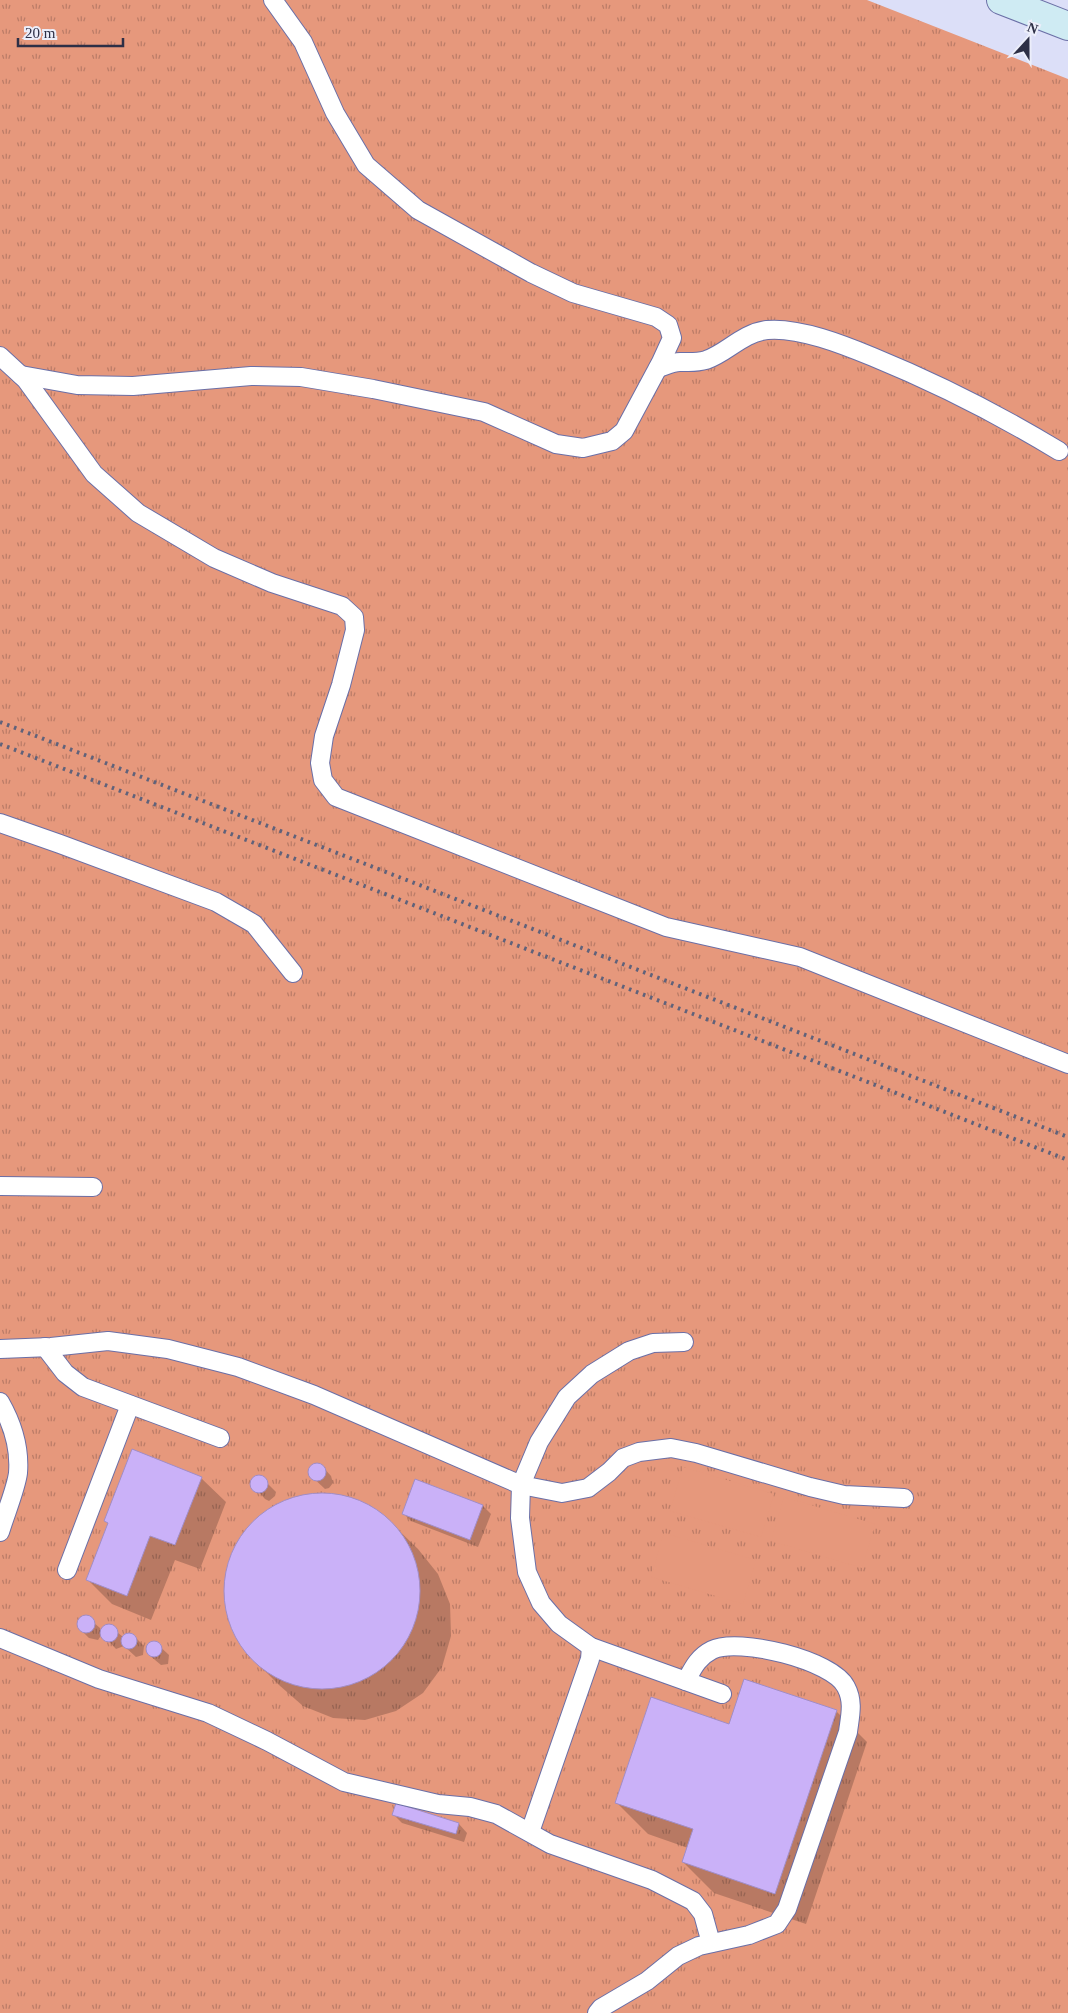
<svg xmlns="http://www.w3.org/2000/svg" width="1068" height="2013" font-family="Georgia,serif">
<style>
.grass{fill:url(#grass-tufts)}
.park{fill:#e6987c}
.shadow{fill:#0003}
.building{fill:#cab1f8;stroke:#a18dc6}
.lines{fill:none;stroke-linecap:round;stroke-linejoin:round}
.service-casing{stroke:#6b6fa6;stroke-width:20}
.secondary-casing{stroke:#6b6fa6;stroke-width:30}
.service{stroke:#fff;stroke-width:18}
.secondary{stroke:#cfebf3;stroke-width:28}
.rail{stroke:#60627a;stroke-width:4;stroke-dasharray:2.5 5;stroke-linecap:butt}
</style>
<defs>
<pattern id="grass-tufts" width="24" height="20" patternUnits="userSpaceOnUse" patternTransform="scale(1.25)"><rect width="24" height="20" fill="#e6987c"/><path d="M3 7l-1-3M5 7V3M7 7l1-3M15 17l-1-3M17 17v-4M19 17l1-3" fill="none" stroke="#bb7c67"/></pattern>
</defs>
<rect width="100%" height="100%" fill="#dcdff8"/>
<polygon class="grass" points="0,0 867,0 1068,79 1068,2013 0,2013"/>
<g class="park">
<polygon points="683,1467 774,1494 761,1537 670,1511"/>
<polygon points="784,1497 875,1524 862,1568 771,1541"/>
<polygon points="664,1533 756,1560 743,1604 651,1577"/>
</g>
<g class="shadow">
<polygon points="313,1466 323,1467 331,1476 333,1483 329,1488 325,1489 310,1475 310,1470"/>
<polygon points="261,1477 276,1492 275,1496 269,1501 265,1499 252,1484 254,1480"/>
<polygon points="201,1478 226,1502 200,1569 175,1560 151,1620 112,1604 87,1579 109,1524 105,1521"/>
<polygon points="416,1481 483,1506 491,1514 478,1547 411,1521 403,1513"/>
<polygon points="327,1494 359,1501 386,1518 418,1549 438,1574 450,1604 451,1636 442,1667 423,1693 396,1711 365,1720 333,1718 303,1706 279,1685 247,1653 231,1625 224,1594 229,1562 243,1533 266,1511 296,1497"/>
<polygon points="87,1617 100,1628 102,1633 105,1627 110,1626 123,1637 125,1634 130,1633 135,1637 144,1646 143,1655 136,1657 124,1646 116,1649 102,1634 98,1640 89,1638 80,1629 79,1622 82,1618"/>
<polygon points="155,1642 169,1655 168,1664 161,1665 148,1654 146,1649 148,1645"/>
<polygon points="836,1711 867,1742 806,1924 714,1893 683,1862 688,1848 648,1834 616,1802 729,1725"/>
<polygon points="397,1805 459,1824 467,1833 464,1842 402,1823 394,1815"/>
</g>
<g class="building">
<polygon points="132,1449 202,1477 175,1545 150,1536 127,1596 86,1580 108,1523 104,1521"/>
<circle cx="317" cy="1472" r="9"/>
<circle cx="259" cy="1484" r="9"/>
<polygon points="415,1479 483,1505 470,1540 402,1514"/>
<circle cx="322" cy="1591" r="98"/>
<circle cx="86" cy="1624" r="9"/>
<circle cx="109" cy="1633" r="9"/>
<circle cx="129" cy="1641" r="8"/>
<circle cx="154" cy="1649" r="8"/>
<polygon points="744,1679 837,1710 775,1894 682,1862 693,1829 615,1803 651,1697 729,1724"/>
<polygon points="396,1803 459,1823 456,1834 392,1815"/>
</g>
<g class="lines">
<defs>
<g id="service">
<polyline points="0,356 26,380 94,474 138,513 214,558 272,583 342,606 354,617 355,630 341,685 324,736 320,763 323,780 336,797 666,927 800,957 1068,1064"/>
<path d="M658,368C665,366 673,362 680,362C690,362 696,363 706,360C727,353 742,333 767,330C799,327 844,345 873,357C939,384 998,414 1059,451"/>
<polyline points="21,375 77,385 133,386 251,376 301,377 373,389 484,412 556,444 583,448 612,441 624,431 661,362 672,338 668,325 656,317 573,293 531,273 418,210 366,165 335,113 303,42 273,0"/>
<polyline points="0,823 60,844 216,902 254,924 293,973"/>
<polyline points="0,1186 93,1187"/>
<polyline points="684,1342 653,1343 629,1351 592,1374 567,1397 539,1442 521,1485 520,1518 527,1572 541,1603 559,1624 591,1647 722,1694"/>
<polyline points="45,1347 65,1373 83,1387 220,1438"/>
<polyline points="0,1349 51,1347 108,1341 168,1349 238,1367 314,1395 521,1485 562,1493 588,1488 609,1472 623,1458 639,1452 671,1448 696,1453 810,1487 844,1495 904,1498"/>
<path d="M0,1402C12,1423 20,1448 18,1473C16,1489 5,1515 0,1532"/>
<polyline points="67,1570 130,1405"/>
<polyline points="0,1638 99,1679 208,1713 267,1741 344,1782 438,1804 470,1807 496,1814 550,1844 652,1880 693,1901 703,1914 711,1943"/>
<polyline points="530,1832 590,1659 591,1647"/>
<path d="M597,2013L601,2008L647,1981L678,1956L699,1946L749,1935L777,1924L787,1909L848,1732C850,1716 854,1702 846,1687C833,1660 738,1637 712,1650C698,1657 693,1668 686,1681"/>
</g>
<polyline id="secondary" points="1001,0 1068,26"/>
</defs>
<use href="#service" class="service-casing"/>
<use href="#secondary" class="secondary-casing"/>
<use href="#service" class="service"/>
<use href="#secondary" class="secondary"/>
<g class="rail">
<polyline points="0,722 1068,1137"/>
<polyline points="0,744 1068,1160"/>
</g>
</g>
<g transform="translate(1028 40) rotate(21)" stroke="#eceefa" stroke-width="4" paint-order="stroke">
<path d="M0-4L9 19L0 12L-9 19Z" fill="#2d2f46"/>
<text y="-8" font-size="14" font-weight="bold" text-anchor="middle" fill="#2d2f46">N</text>
</g>
<path d="M18 38v8h105v-8" fill="none" stroke="#2d2f46" stroke-width="2.5"/>
<text x="25" y="38" font-size="15" fill="#2d2f46" stroke="#eceefa" stroke-width="4" paint-order="stroke">20 m</text>
</svg>
